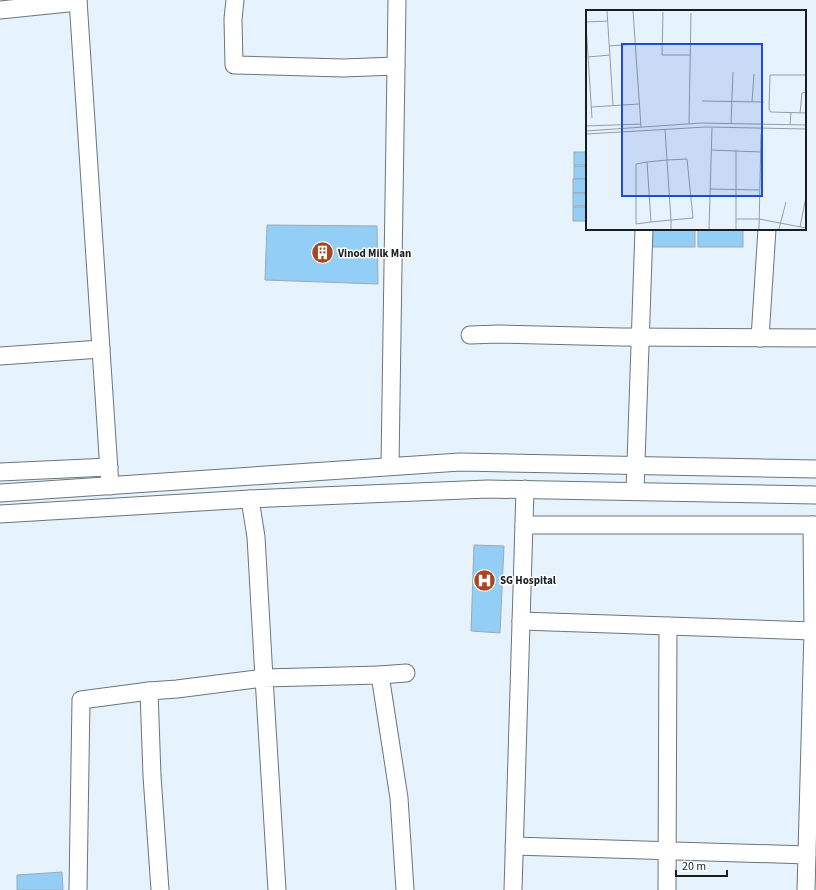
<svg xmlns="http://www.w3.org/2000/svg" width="816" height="890" font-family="'Source Sans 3',sans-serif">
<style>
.building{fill:#93cef6;stroke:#9eaab2}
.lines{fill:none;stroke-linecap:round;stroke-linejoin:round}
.minor-casing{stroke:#6a757c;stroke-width:19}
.minor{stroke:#fff;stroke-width:17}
.labels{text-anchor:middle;stroke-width:3;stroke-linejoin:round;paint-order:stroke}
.poi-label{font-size:11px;font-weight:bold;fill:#191d20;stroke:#fff;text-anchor:start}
.inset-road{fill:none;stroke:#959da4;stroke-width:1}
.view{fill:#1d4ed8;fill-opacity:0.15;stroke:#1d4ed8;stroke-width:2}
.inset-edge{fill:none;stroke:#191d20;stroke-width:2}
</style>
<rect width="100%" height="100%" fill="#e7f3fc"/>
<g class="building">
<rect x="574" y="152" width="13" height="13"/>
<rect x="574" y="166" width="13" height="13"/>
<rect x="573" y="179" width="14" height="14"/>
<rect x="573" y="193" width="14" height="13"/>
<rect x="573" y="207" width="14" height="14"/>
<polygon points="267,225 377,226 378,284 265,280"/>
<rect x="650" y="229" width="45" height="18"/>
<rect x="698" y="229" width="45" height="18"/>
<polygon points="474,545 504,546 500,633 471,631"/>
<polygon points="62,872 63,890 17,890 17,875"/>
</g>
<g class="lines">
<defs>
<g id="minor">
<polyline points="78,0 110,486"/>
<polyline points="235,0 233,19 234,65 343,68 396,66"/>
<polyline points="0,10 78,2"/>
<polyline points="470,335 498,334 621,337 816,338"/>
<polyline points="760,338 767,229"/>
<polyline points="0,356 101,349"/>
<polyline points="390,466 397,0"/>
<polyline points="0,472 109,467"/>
<polyline points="635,491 644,229"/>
<polyline points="0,493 460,462 816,469"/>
<polyline points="0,514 250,499 488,489 816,495"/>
<polyline points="524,525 816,525"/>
<polyline points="521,621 813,631"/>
<polyline points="380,675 406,673"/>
<polyline points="514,846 807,855"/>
<polyline points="78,890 81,700 149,691"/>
<polyline points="160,890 152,776 149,691 177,689 264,678 256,537 250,499"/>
<polyline points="277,890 264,678 380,675 399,798 405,890"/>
<polyline points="513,890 525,489"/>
<polyline points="667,890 668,626"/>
<polyline points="806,890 813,631 812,525"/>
</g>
</defs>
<use href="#minor" class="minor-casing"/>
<use href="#minor" class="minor"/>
</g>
<defs>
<symbol id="building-disc" viewBox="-11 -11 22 22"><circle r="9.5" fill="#ab441f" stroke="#fff"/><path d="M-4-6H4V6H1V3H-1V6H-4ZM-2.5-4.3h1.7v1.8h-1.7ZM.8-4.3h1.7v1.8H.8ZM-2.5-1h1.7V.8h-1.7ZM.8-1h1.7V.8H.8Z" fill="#fff"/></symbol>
<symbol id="hospital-disc" viewBox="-11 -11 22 22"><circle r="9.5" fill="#ab441f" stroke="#fff"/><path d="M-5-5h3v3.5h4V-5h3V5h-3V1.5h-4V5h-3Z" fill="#fff"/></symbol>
</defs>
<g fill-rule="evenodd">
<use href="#building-disc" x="310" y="240" width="25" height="25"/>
<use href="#hospital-disc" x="472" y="568" width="25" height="25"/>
</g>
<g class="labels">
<g class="poi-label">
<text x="338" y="257">Vinod Milk Man</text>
<text x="500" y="584">SG Hospital</text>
</g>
</g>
<g transform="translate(586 10)">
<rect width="220" height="220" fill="#e7f3fc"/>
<path class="inset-road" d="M21,1L27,95M47,1L55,117M77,2L76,45H104M0,12L22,11M0,14L6,108M23,36L49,34M2,47L24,45M220,65H184L183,99L185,102L220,103M116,91L178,92M166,92L168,64M5,97L53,94M214,103L216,83L220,82M103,114L105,3M145,114L147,62M204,115L205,102M0,116L55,114M0,121L115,113L220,115M0,124L120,117L220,119M125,140L175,142M61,152L50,154V214L65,212L85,210L107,208L101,149L81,150L85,210V219M124,179L174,180M150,209H173L220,218M65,212L61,152L81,150L79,119M214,217L220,187M123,219L126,118M150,219V141M173,219L175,124M193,219L200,192"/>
<path class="view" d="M36,34H176V186H36Z"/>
<rect width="220" height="220" class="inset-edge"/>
</g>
<path d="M676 870v6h51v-6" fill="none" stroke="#191d20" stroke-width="2"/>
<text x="682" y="870" font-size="12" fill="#191d20" stroke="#ffffff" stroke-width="3" paint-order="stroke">20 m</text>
</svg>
